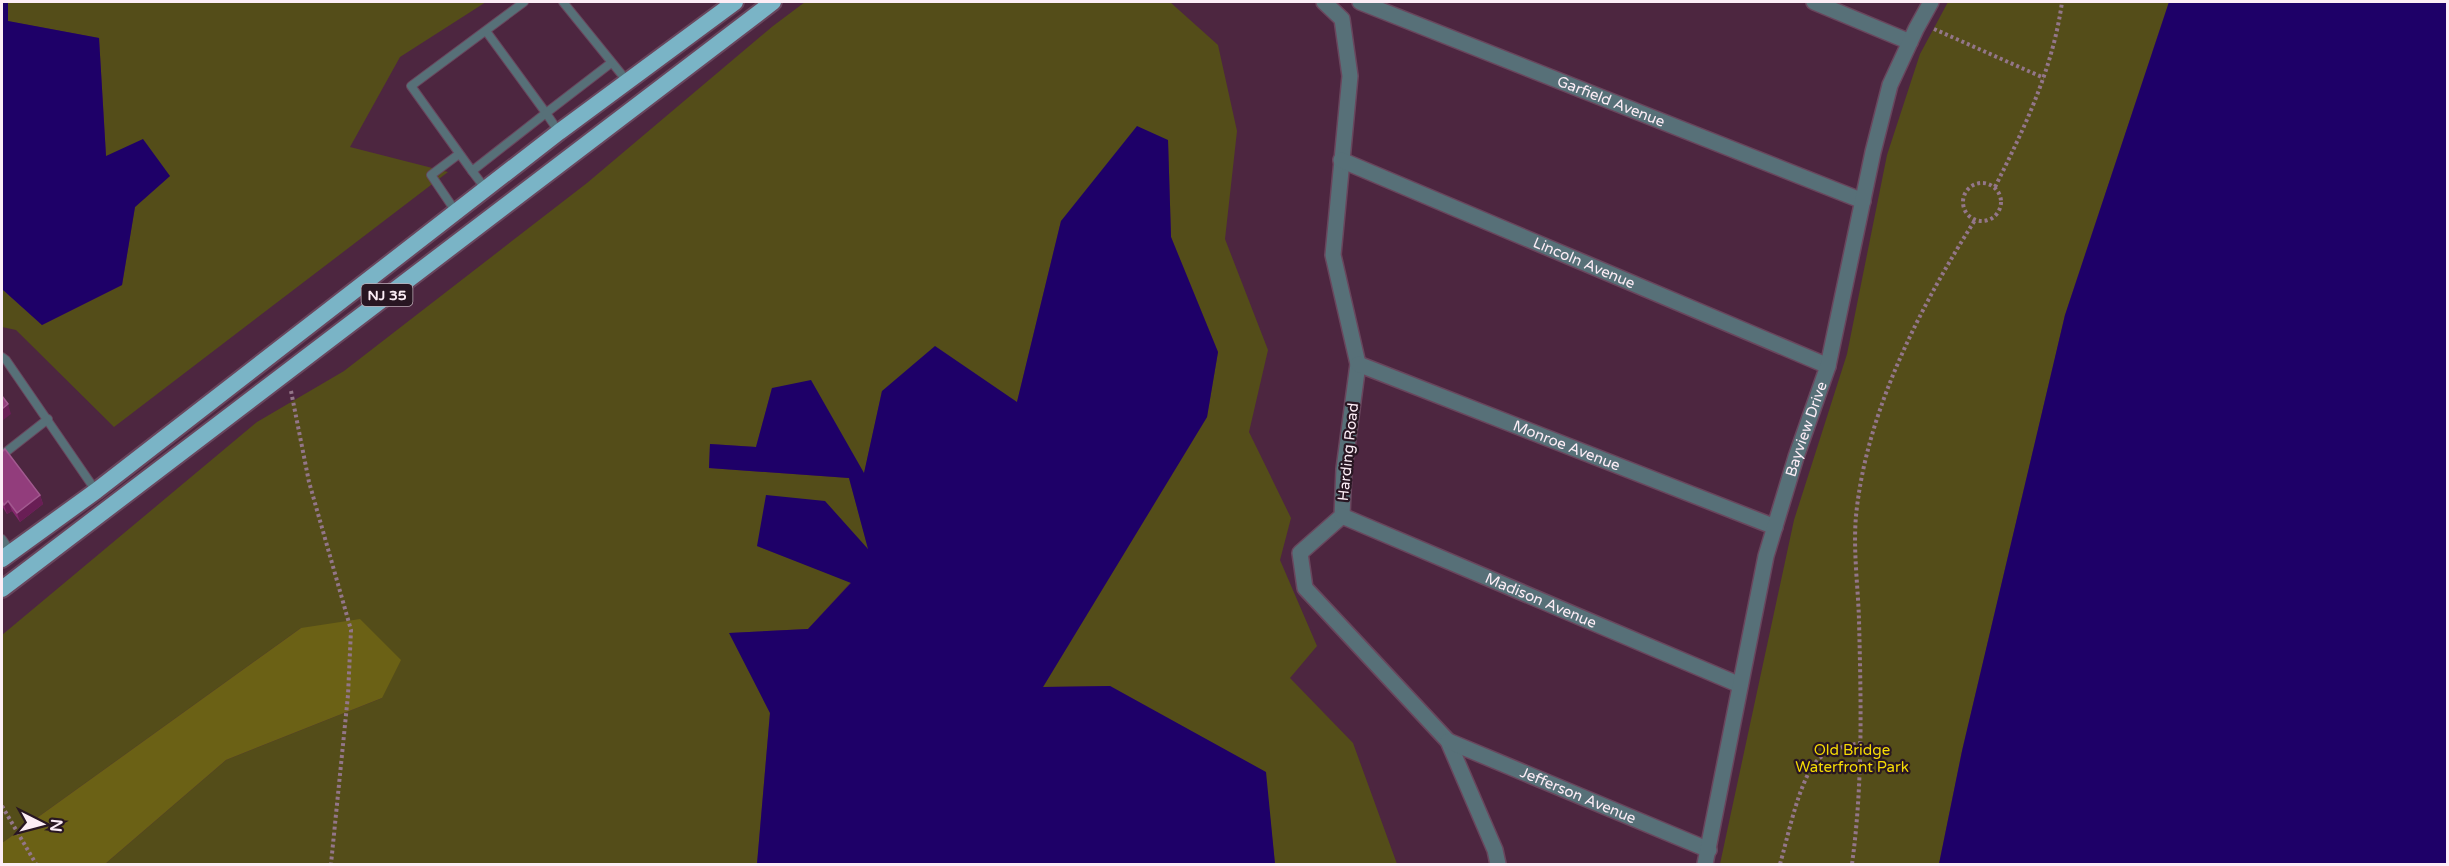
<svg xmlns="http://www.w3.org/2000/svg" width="2449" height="866" font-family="'Varela Round',sans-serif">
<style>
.green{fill:#544d19}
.forest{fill:#6b6115}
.water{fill:#1e0068}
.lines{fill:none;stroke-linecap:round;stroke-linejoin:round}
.service-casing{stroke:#69465d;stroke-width:10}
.minor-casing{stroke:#69465d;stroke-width:18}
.trunk-casing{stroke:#69465d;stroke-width:20}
.path{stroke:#937689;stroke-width:4;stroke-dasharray:3 3;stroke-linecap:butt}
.service{stroke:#577078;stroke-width:8}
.minor{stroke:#577078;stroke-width:15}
.trunk{stroke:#7ab4c6;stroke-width:16}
.wall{fill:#85286d}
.shaded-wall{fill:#691e55}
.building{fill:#923d7c;stroke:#a2598f;stroke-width:1.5}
.labels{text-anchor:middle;stroke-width:4.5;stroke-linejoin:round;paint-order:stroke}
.shield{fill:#281622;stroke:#bcacb6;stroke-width:1.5}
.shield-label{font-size:14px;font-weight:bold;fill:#fcedf6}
.street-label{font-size:15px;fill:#fcedf6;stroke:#281622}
.park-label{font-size:15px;fill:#f5db04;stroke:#281622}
</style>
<rect width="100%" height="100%" fill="#4d2640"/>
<g class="green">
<polygon points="8,2 486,2 400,57 350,147 448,172 114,427 16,330 2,327 2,289 42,325 122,285 135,207 170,176 106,156 99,38 7,21"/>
<polygon points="805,2 1170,2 1218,45 1237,131 1225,239 1268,350 1249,432 1291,518 1280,560 1317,646 1290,678 1353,743 1397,864 1275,864 1265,772 1110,686 1043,687 1207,417 1218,352 1171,237 1168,140 1061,221 1017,402 882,391 864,474 772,388 756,447 710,444 709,468 849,478 869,551 757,546 851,582 808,629 730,633 770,713 757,864 105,864 226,760 382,698 301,628 2,843 2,635 257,422 344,371 587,183 773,26"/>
<polygon points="1948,2 2169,2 2065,315 1962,751 1939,864 1720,864 1794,520 1847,354 1887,155 1920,54"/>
</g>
<polygon class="forest" points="360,619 401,660 382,698 226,760 105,864 2,864 2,843 301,628"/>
<g class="water">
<polygon points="2,2 8,2 8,21 99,38 106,156 143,139 170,176 135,207 122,285 42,325 2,289"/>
<polygon points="2169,2 2447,2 2447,864 1939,864 1962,751 2065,315"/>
<polygon points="1137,126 1168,140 1171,237 1218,352 1207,417 1043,687 1110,686 1266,772 1275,864 757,864 770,713 729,633 808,629 851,583 757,546 766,495 825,501 868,549 849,478 709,468 710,444 756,447 772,388 811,380 864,473 882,391 935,346 1017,402 1061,221"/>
</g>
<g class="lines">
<defs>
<g id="service">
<polyline points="563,2 627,81"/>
<polyline points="486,31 546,113 472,171 411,86 524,2"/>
<polyline points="559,132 546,113 611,63"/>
<polyline points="472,171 485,188"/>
<polyline points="456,212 431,175 459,154"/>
<polyline points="2,357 6,360 96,491"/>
<polyline points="2,455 48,419"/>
<polyline points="2,539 11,552"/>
</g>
<g id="minor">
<polyline points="1324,2 1342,19 1350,76 1333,255 1358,364 1344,469 1342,516 1300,553 1305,588 1448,741 1495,850 1498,864"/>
<path id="s1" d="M1360,2L1863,201"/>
<polyline points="1814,2 1910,42"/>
<path id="s2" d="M1341,160L1828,366"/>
<path id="s3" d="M1358,364L1775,527"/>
<path id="s4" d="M1342,516L1740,685"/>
<path id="s5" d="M1448,741L1709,850"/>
<path id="s6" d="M1705,864L1766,556L1796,457L1828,366L1873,152L1890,85L1916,29L1931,2"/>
</g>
<g id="trunk">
<polyline points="2,559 96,491 559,132 735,2"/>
<polyline points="2,589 773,2"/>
</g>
</defs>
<use href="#service" class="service-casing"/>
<use href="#minor" class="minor-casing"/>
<use href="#trunk" class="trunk-casing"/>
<g class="path">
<polyline points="1934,29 2044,78"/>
<circle cx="1982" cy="202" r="19"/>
<path d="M1995,187C2025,127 2053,68 2062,2"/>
<polyline points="291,391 309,482 351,630 348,695 331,864"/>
<polyline points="2,806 36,864"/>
<path d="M1780,864C1788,837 1798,785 1815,763C1825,750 1845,746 1861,743"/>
<path d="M1852,864C1863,784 1861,701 1859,620C1858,586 1853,550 1856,516C1866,412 1920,307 1975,220"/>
</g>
<use href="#service" class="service"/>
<use href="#minor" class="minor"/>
<use href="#trunk" class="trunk"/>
</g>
<polygon class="wall" points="2,452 40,495 43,504 20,522 12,511 7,514 2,506"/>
<g class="shaded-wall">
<polygon points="8,404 11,414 2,421 2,409"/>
<polygon points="40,495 43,504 20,522 17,513"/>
<polygon points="8,501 12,511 7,514 4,505"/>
</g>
<g class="building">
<polygon points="2,396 8,404 2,409"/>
<polygon points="5,449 40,495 17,513 8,501 4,505 2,501 2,452"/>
</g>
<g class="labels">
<rect class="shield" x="361.5" y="284" width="51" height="22" rx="4.5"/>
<g class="shield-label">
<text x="387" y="300">NJ 35</text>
</g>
<g class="street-label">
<text dy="5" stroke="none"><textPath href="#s1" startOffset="270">Garfield Avenue</textPath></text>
<text dy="5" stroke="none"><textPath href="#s2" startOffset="264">Lincoln Avenue</textPath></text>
<text dy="5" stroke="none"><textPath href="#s6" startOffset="447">Bayview Drive</textPath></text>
<text dy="5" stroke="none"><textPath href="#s3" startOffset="224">Monroe Avenue</textPath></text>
<text transform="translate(1348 452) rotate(-84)" y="5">Harding Road</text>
<text dy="5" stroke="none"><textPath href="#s4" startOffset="216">Madison Avenue</textPath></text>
<text dy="5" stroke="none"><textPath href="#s5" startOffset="141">Jefferson Avenue</textPath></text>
</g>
<g class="park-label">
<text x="1852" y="755">Old Bridge<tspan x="1852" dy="17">Waterfront Park</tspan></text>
</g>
</g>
<rect width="2449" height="866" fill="none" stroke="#fcedf6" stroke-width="6"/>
<g transform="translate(42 824) rotate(96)" stroke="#281622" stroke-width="4.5" paint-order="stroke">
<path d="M0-4.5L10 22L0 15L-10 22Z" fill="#fcedf6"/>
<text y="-9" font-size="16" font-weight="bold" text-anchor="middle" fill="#fcedf6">N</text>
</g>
</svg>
